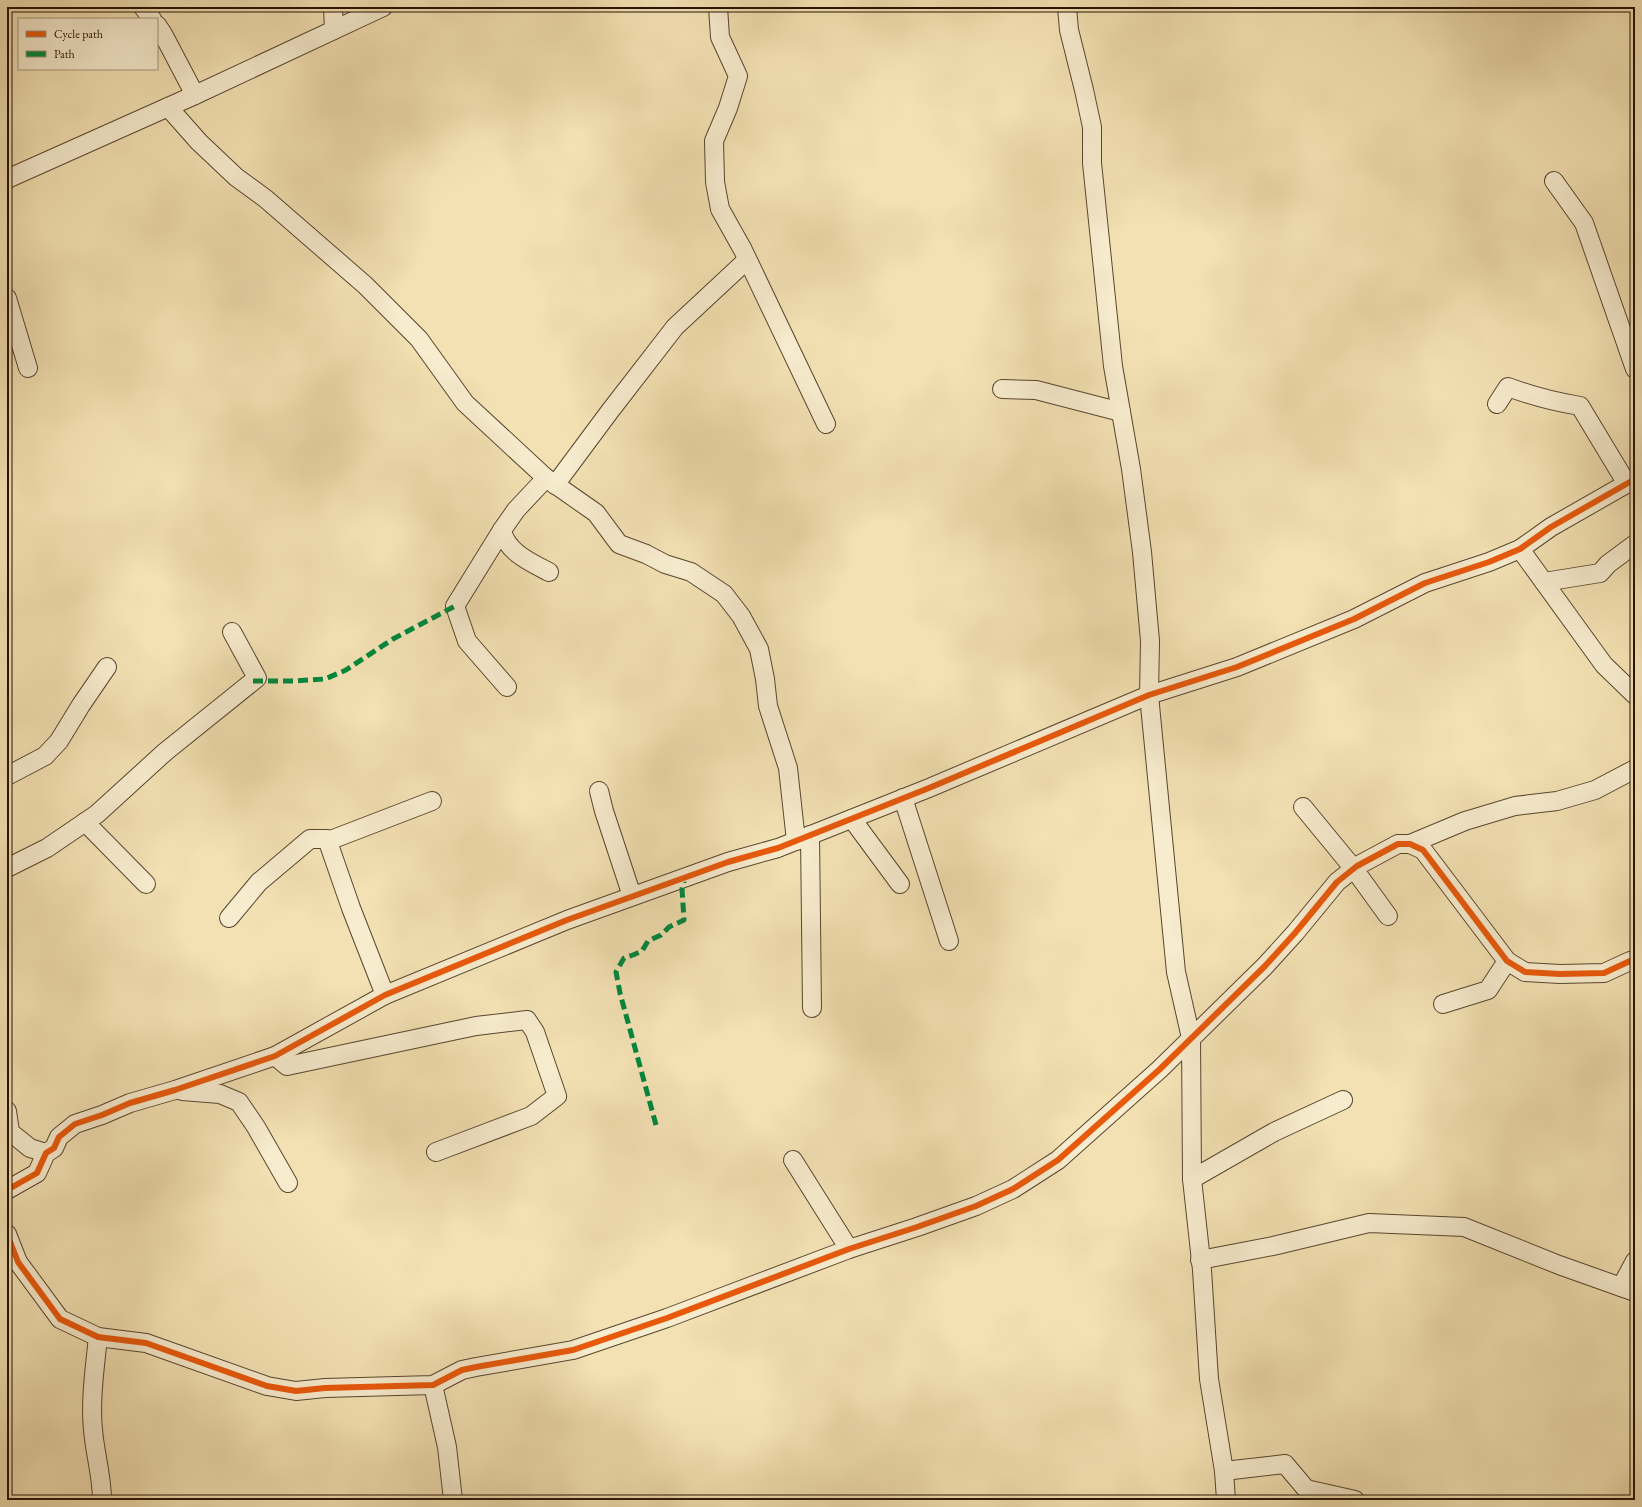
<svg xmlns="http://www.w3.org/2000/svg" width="1642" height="1507" font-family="'EB Garamond',serif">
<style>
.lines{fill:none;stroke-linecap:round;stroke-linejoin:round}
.street-casing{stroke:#58462e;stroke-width:20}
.street{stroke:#f7ecce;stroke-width:18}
.quiet{stroke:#00873e;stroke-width:5;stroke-dasharray:10 5;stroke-linecap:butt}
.cycleway-casing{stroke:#f7ecce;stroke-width:8}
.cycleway{stroke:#e8590c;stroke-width:6}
</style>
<rect width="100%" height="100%" fill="#f3e1b3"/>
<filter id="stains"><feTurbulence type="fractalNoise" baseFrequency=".005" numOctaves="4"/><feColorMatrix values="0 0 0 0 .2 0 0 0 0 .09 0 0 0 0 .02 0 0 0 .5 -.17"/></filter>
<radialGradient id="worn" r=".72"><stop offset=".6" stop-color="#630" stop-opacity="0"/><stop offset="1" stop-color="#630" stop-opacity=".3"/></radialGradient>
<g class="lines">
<defs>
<g id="street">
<polyline points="143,7 152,19"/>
<polyline points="333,7 334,30"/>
<polyline points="718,7 720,37 738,76 728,108 714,141 715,182 720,209 743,250 826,424"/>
<polyline points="1067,7 1069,30 1084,90 1092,127 1092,163 1113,366 1131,469 1142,552 1150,641 1149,695 1176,972 1191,1038 1192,1179 1202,1270 1209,1379 1224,1471 1226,1500"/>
<polyline points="157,25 163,34 195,95"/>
<polyline points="168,107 199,142 236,177 266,199 365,285 419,339 465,403 546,478 596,513 619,544 646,554 665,564 691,572 724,594 741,616 759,649 765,679 768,706 788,768 796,841"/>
<polyline points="7,179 195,95 383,7"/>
<polyline points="1554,181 1584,223 1635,369"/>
<polyline points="7,298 28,368"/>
<polyline points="1002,389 1036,390 1121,412"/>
<path d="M1497,404L1508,387C1532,396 1555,402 1580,406L1627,484"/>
<path d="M546,478L516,510L502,530C506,552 532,563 549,572"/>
<polyline points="555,485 610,411 675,327 747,260"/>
<polyline points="502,530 455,606 467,641 507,687"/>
<polyline points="1520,549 1604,665 1635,695"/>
<polyline points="1544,582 1600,573 1608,564 1635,544"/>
<polyline points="7,776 45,756 59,741 81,705 107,667"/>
<polyline points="599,791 604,811 632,896"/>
<polyline points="903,798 949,941"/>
<polyline points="1303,807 1354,869 1388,916"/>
<polyline points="852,819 900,884"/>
<polyline points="85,822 146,884"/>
<polyline points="810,835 812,1008"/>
<polyline points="328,841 432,801"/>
<polyline points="1410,844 1465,821 1515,806 1557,801 1595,790 1635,769"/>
<polyline points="7,868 47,848 97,814 165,752 257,678 232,632"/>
<polyline points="229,918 259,882 310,839 327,839 351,908 385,995"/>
<polyline points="1443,1004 1488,990 1507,961"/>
<polyline points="275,1056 287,1066 476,1026 527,1020 535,1032 557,1096 531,1116 436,1152"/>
<polyline points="182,1091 220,1094 239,1102 256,1127 288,1183"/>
<polyline points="7,1111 10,1132 30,1148 46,1153"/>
<polyline points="793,1160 849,1249"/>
<polyline points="1192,1179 1274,1132 1343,1100"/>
<polyline points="7,1190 37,1173 46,1153 54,1148 59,1137 75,1124 102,1115 130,1103 175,1090 275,1056 385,995 567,920 728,862 778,848 929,788 1149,695 1237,667 1354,619 1425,583 1489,562 1520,549 1551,527 1635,479"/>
<polyline points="7,1234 18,1262 60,1319 98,1337 146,1343 267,1386 296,1391 325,1388 433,1385 462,1370 476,1367 573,1350 667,1318 849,1249 917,1227 976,1206 1013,1189 1058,1160 1160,1069 1265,966 1295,933 1337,882 1357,866 1398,844 1410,844 1423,850 1507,961 1525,972 1560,974 1604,973 1630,961"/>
<polyline points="1200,1260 1273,1246 1369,1223 1464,1227 1559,1265 1635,1292"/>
<polyline points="1621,1287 1635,1261"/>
<path d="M98,1337C95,1367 90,1400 93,1430C95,1454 102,1476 102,1500"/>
<polyline points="433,1385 447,1447 453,1500"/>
<polyline points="1224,1471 1285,1464 1306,1489 1355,1500"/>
</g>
</defs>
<use href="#street" class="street-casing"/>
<use href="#street" class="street"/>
<g class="quiet">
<polyline points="253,681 293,681 325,679 346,670 393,639 455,606"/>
<polyline points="656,1125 620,993 616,972 624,958 633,955 642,951 648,941 661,935 669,927 684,920 682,889 685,877"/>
</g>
<defs>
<g id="cycleway">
<polyline points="7,1190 37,1173 46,1153 54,1148 59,1137 75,1124 102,1115 130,1103 175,1090 275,1056 385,995 567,920 728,862 778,848 929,788 1149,695 1237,667 1354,619 1425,583 1489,562 1520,549 1551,527 1635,479"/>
<polyline points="7,1234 18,1262 60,1319 98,1337 146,1343 267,1386 296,1391 325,1388 433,1385 462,1370 476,1367 573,1350 667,1318 849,1249 917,1227 976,1206 1013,1189 1058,1160 1160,1069 1265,966 1295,933 1337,882 1357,866 1398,844 1410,844 1423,850 1507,961 1525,972 1560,974 1604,973 1630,961"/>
</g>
</defs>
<use href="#cycleway" class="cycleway-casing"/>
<use href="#cycleway" class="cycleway"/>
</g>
<rect width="1642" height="1507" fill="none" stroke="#f3e1b3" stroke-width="24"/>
<rect x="8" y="8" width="1626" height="1491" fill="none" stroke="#251201" stroke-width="2"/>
<rect x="12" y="12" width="1618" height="1483" fill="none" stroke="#251201"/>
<rect x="18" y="18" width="140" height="52" fill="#f7ecce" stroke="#a3957c"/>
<rect x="26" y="31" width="20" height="6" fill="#e8590c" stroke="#a3957c"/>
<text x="54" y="38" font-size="12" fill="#251201">Cycle path</text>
<rect x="26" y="51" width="20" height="6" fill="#00873e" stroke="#a3957c"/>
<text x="54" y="58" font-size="12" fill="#251201">Path</text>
<rect width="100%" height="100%" filter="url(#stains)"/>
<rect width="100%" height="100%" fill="url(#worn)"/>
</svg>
